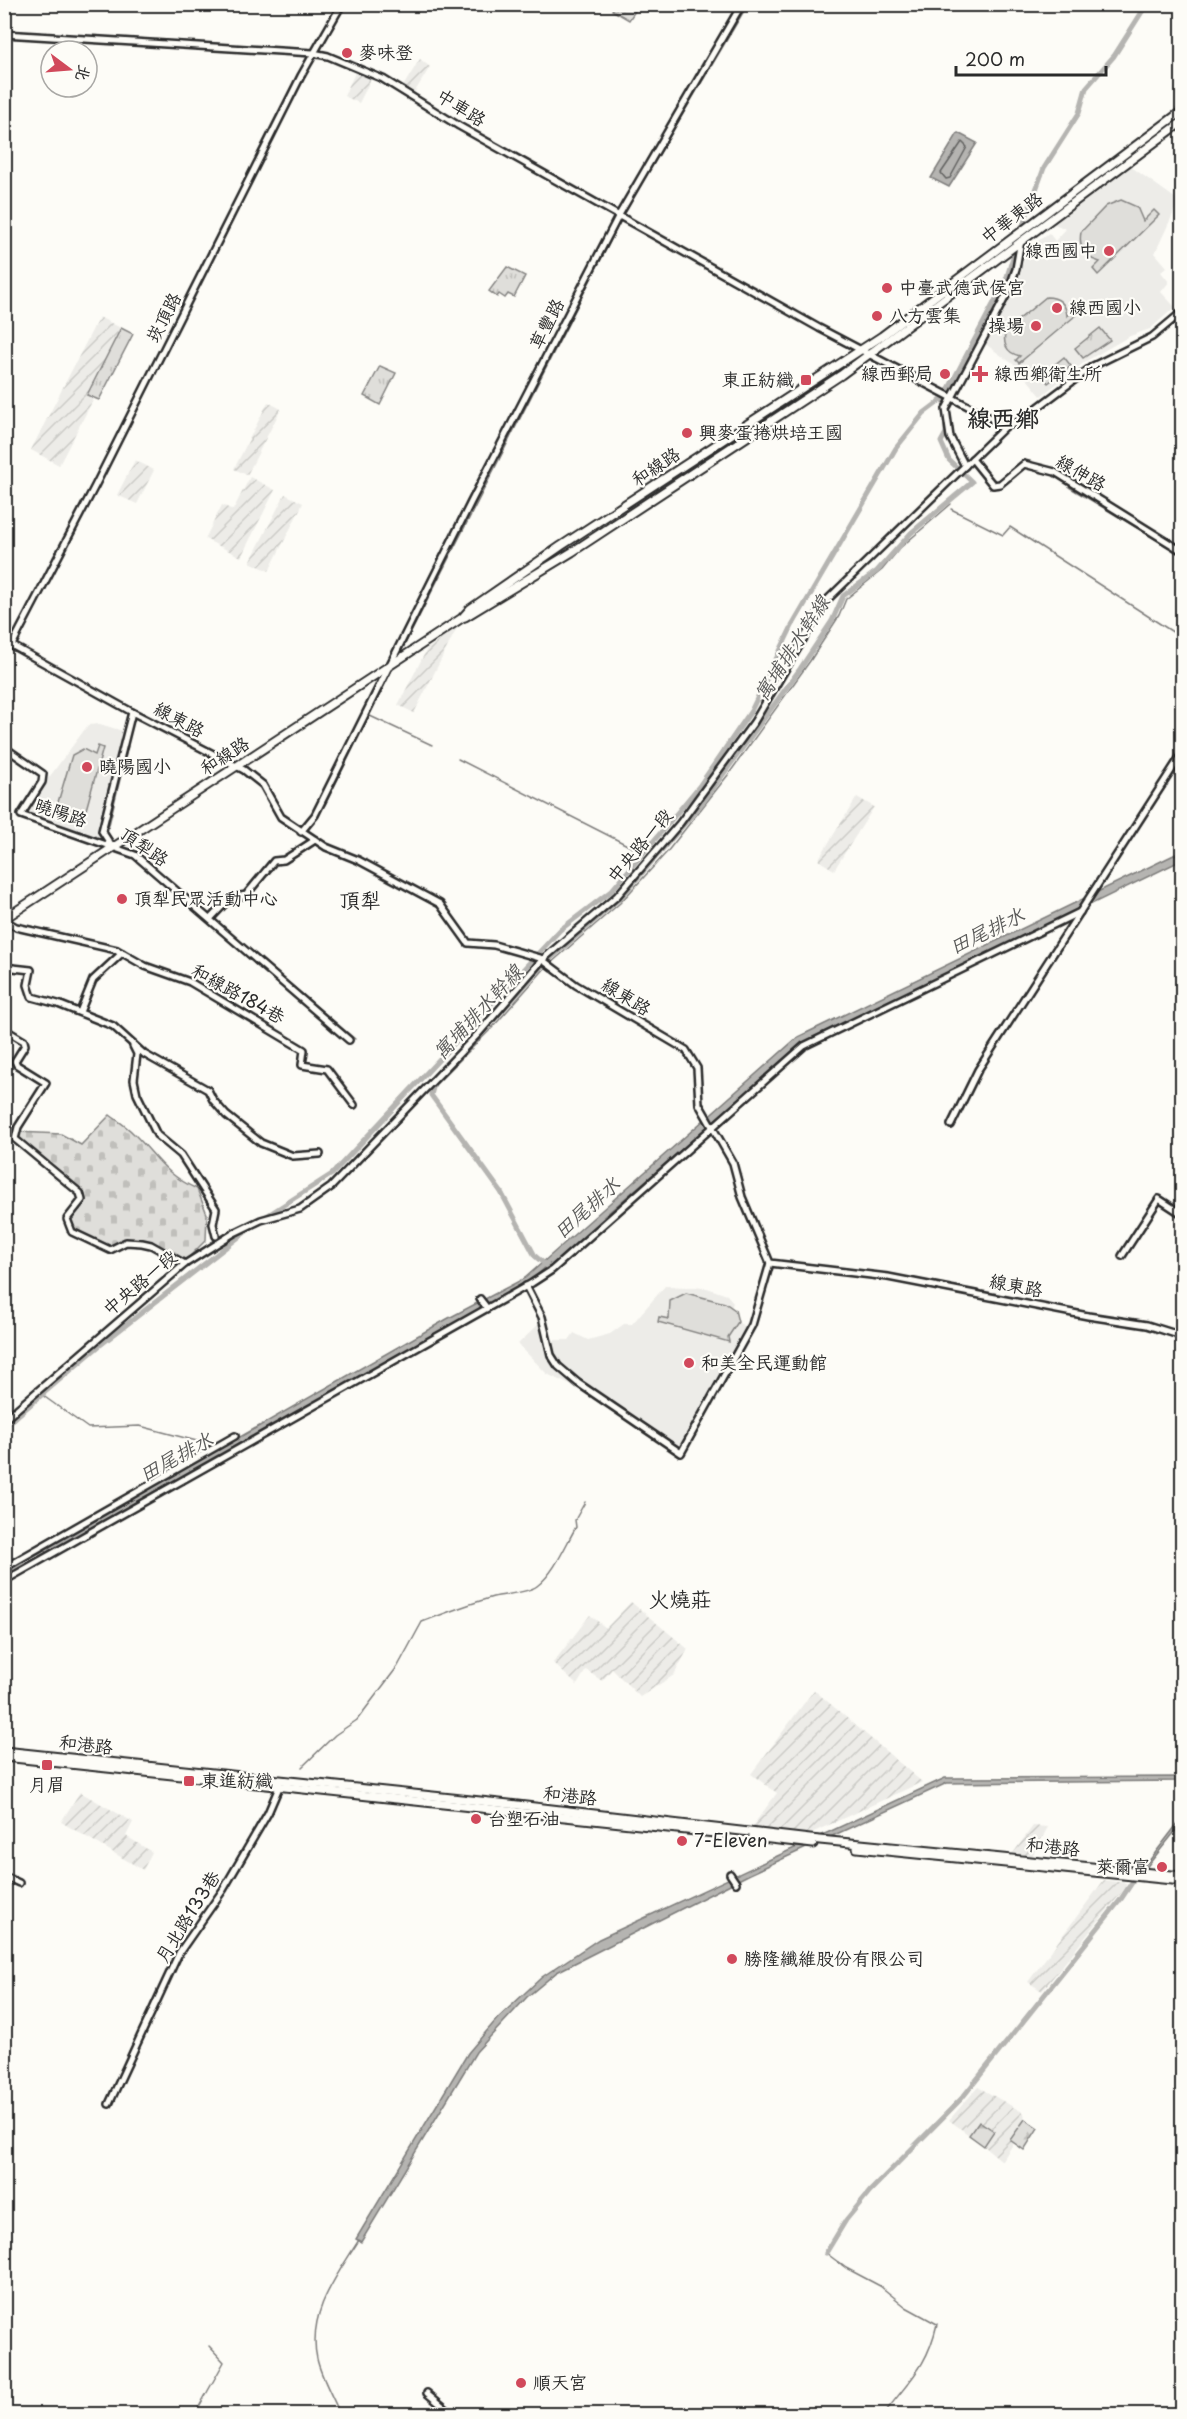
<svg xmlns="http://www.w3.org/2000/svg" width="1187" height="2419" font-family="'Playpen Sans','LXGW WenKai TC',sans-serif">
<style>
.built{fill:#edece8}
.industrial{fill:url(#industrial-furrows)}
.grass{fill:url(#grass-tufts);stroke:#858482;stroke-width:1.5}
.forest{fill:url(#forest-firs);stroke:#858482;stroke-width:1.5}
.cemetery{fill:url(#cemetery-stones);stroke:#858482;stroke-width:1.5}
.garden{fill:#dfdeda;stroke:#858482;stroke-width:1.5}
.water{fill:#b5b4b1;stroke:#7e7d7b;stroke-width:1.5}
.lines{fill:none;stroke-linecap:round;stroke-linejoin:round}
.shore{stroke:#626261;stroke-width:1.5}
.stream{stroke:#7e7d7b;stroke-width:1.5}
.canal{stroke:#b5b4b1;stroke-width:5}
.river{stroke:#b5b4b1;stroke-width:9}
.minor-casing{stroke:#2b2b2b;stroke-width:10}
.major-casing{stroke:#2b2b2b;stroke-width:11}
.minor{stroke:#fdfcf7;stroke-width:5}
.major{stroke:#fdfcf7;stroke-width:7}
.poi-dot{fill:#d1495b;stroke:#fdfcf7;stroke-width:2}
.labels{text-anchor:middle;stroke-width:4.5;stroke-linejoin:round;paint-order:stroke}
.poi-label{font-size:18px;fill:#2b2b2b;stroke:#fdfcf7;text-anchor:start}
.street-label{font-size:18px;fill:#2b2b2b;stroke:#fdfcf7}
.water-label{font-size:20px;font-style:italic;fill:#5b5b5a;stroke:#fdfcf7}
.quarter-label{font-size:21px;fill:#2b2b2b;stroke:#fdfcf7}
.district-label{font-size:24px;font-weight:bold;fill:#2b2b2b;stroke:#fdfcf7}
</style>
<defs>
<pattern id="industrial-furrows" width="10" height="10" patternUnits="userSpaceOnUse" patternTransform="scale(1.5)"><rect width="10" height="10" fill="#edece8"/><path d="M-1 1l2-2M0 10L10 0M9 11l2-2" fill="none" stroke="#cbcbc7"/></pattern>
<pattern id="grass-tufts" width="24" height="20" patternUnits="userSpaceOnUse" patternTransform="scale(1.5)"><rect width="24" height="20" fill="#dfdeda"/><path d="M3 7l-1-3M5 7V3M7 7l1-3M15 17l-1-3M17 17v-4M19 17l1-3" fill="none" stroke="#c0bfbb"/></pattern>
<pattern id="forest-firs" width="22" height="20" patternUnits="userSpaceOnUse" patternTransform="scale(1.5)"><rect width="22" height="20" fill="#dfdeda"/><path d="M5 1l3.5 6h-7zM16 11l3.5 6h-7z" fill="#c0bfbb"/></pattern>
<pattern id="cemetery-stones" width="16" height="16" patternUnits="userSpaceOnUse" patternTransform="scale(1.5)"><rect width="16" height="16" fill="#dfdeda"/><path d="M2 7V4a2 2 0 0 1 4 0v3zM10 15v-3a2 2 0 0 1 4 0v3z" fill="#c0bfbb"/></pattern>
</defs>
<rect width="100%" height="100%" fill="#fdfcf7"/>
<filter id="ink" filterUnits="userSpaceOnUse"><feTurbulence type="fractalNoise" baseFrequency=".0167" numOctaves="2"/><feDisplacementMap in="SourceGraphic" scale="12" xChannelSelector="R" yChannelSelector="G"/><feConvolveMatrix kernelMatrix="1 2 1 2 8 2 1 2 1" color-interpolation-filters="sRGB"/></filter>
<g filter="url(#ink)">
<g class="built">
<polygon points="1130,166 1179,201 1155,253 1167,267 1161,272 1169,282 1161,292 1175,307 1150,329 1130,336 1086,361 1041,396 1017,367 984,343 1013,290 1028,248 1049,233 1055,241 1066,229 1052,223"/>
<polygon points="100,724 126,732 100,833 101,840 26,815 30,803 88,725"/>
<polygon points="665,1286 707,1288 727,1295 733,1302 729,1317 746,1327 679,1449 626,1412 547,1374 518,1344 538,1325 553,1340 569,1340 574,1333 588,1340 610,1334 624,1324 632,1324"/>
</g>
<g class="industrial">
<polygon points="420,59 430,67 414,93 402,88"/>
<polygon points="355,73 371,79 359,103 344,96"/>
<polygon points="99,317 121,328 88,394 94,398 59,465 31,450"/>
<polygon points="268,402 281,409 247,475 234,469"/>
<polygon points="135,460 154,470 137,504 117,495"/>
<polygon points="250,477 275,490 241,557 205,539 222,505 233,510"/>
<polygon points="285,494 303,503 269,571 250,562"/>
<polygon points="457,628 414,713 398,705 427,649"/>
<polygon points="857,797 874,807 834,870 818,860"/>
<polygon points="631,1602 688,1649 674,1675 640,1697 612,1669 602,1681 586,1670 577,1685 553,1663 590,1615 606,1628"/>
<polygon points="814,1690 922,1782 807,1835 751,1828 777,1793 751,1774"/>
<polygon points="80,1792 133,1822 126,1836 152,1852 143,1870 61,1822"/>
<polygon points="1033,1826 1048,1827 1031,1858 1011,1856"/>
<polygon points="1104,1880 1126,1883 1126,1887 1042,1991 1028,1982"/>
<polygon points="978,2087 1024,2113 1025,2119 1010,2140 1014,2143 1002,2161 984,2146 993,2130 979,2121 969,2135 949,2120"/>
</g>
<g class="grass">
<polygon points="616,5 616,4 639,5 629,20 612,10"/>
<polygon points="507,267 525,276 514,297 508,294 505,298 499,294 497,297 489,291"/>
<polygon points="121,328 133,334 99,400 87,395"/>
<polygon points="1100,328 1110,340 1083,358 1075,348"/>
<polygon points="1064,357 1071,366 1048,383 1042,375"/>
<polygon points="380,366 396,373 380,405 364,396"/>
</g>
<g class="forest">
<polygon points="1025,2119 1038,2128 1024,2150 1010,2140"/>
<polygon points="979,2121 994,2131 984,2146 969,2135"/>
</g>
<path class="cemetery" d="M110,1115C118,1121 126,1126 133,1133C157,1156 164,1174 197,1189L207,1214L206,1240L186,1260C162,1247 134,1228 109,1248L77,1231L69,1222L75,1211L83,1206L85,1195L18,1139V1132L61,1134L81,1145Z"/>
<g class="garden">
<path d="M1121,200L1137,207L1143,221L1154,210L1159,215L1098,275L1093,269L1100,262C1085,258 1078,249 1081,232L1106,206Z"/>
<path d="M1046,297C1059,297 1066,303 1067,316L1078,307L1081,311L1019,363L1016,360L1020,356C1006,353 1002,343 1006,330Z"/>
<polygon points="98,746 103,748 84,817 79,815 79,813 70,813 62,807 60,810 56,809 72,755 83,749 95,755"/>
<polygon points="686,1293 725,1303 735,1310 738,1322 728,1337 729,1342 658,1322 659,1317 669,1319 670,1301"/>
</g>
<g class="water">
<polygon points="958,133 977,143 949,187 931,178"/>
<polygon points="1182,851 1182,860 802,1045 531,1280 5,1578 5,1571 447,1319 525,1278 798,1037"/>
<polygon points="1182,1777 1182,1781 947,1783 750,1874 557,1972 527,1997 476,2052 361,2242 356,2239 468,2053 497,2019 542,1977 599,1939 945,1778"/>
<polygon points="1182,1818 1182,1823 1145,1869 1139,1868 1149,1861"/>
</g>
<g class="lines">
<polygon class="shore" points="962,142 967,147 950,178 946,179 941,173"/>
<g class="stream">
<polyline points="623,215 748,4"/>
<polyline points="1069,487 1182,555"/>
<polyline points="951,509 1003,535 1010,527 1182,638"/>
<polyline points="399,656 621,220"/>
<polyline points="370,716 432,745"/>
<polyline points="458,759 643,853"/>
<polyline points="325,805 394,666"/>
<polyline points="114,842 107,833 128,746"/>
<polyline points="121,846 130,850"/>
<polyline points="137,854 355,1039"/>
<polyline points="551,963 620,903 667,852 728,775 810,661 839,616 846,599 882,570 900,548 951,504"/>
<polyline points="437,1083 492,1028 547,966"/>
<polyline points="4,1126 10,1130"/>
<polyline points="42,1395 88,1428 140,1426 208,1444 209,1447"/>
<path d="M302,1767L335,1735L357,1720L398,1666L422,1622C445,1613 469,1604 493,1597C506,1594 528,1593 537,1586C555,1572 565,1546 576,1527L575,1520L585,1502"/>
<polyline points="214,1898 252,1834"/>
<polyline points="107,2100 149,2011"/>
<path d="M826,2253L846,2268L880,2286L906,2307L937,2324C927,2368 909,2380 884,2414"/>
<polyline points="195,2414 224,2362 209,2346"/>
<path d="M340,2414C333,2397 321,2377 317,2359C307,2313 336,2277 359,2240"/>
</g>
<g class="canal">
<polyline points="1020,233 1044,168 1079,113 1086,88 1114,56 1147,4"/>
<polyline points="476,1040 543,965 621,897 703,802 800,669 832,621 843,596 877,571 911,533 972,482 949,460 941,442 946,433 944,398 1006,280 1017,244"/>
<polyline points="435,1080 431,1095 501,1192 535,1256 547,1266"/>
<polyline points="265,1217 332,1174 560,930 611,891 662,831 700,785 751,711 792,626 896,448 924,413 944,398"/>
<polyline points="4,1427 99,1346 253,1226"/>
<polyline points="826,2253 846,2220 870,2191 962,2098 1121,1899 1137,1875"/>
</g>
<polyline class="river" points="554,1261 601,1221"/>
<defs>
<g id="minor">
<polyline points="4,34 313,53 328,56 383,79 459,126 819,328 1006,426"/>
<polyline points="972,459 993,485 1000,484 1024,464 1055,472 1182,551"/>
<polyline points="965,466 950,437 946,409 1008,292 1016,269 1021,240"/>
<polyline points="4,641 132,712 244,770 263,785 281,817 326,847 358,860 440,904 468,943 494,945 540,958 576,985 686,1050 697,1068 699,1104 733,1163 742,1197 770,1263 888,1277 1088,1316 1147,1325 1182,1336"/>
<polyline points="12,645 95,486 301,76 342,4"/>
<polyline points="4,747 43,774 42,782 21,815 135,855 349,1040"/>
<polyline points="301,832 315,815 471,502 619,215 742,4"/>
<polyline points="111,845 102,831 132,712"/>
<polyline points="211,918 230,898 246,895 274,861 284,860 315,840"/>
<polyline points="4,920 16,927 117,950 145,966 190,982 304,1050 302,1065 327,1069 354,1105"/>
<polyline points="4,967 31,970 28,985 32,997 58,1004 113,1026 144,1054 208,1090 213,1100 226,1115 261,1143 293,1156 320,1154"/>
<polyline points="80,1012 93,980 122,953"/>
<polyline points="4,1029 24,1041 25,1045 15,1061 17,1065 46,1083 18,1127 15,1139 80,1193 82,1200 67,1219 72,1232 110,1250 126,1242 142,1243 151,1245 185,1264"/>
<polyline points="133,1046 137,1054 134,1080 137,1094 157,1135 181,1155 216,1209 213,1224 216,1236"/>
<polyline points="951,1125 978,1070 1182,754"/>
<polyline points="1122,1256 1159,1199 1182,1214"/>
<polyline points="526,1286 542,1317 551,1355 558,1366 578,1383 681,1453 752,1325 770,1263"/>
<polyline points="480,1299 487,1308"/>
<polyline points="4,1420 185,1264 234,1233 261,1220 300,1209 331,1187 478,1034 542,960 617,896 680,823 754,722 826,601 1006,426 1017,423 1093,366 1152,337 1182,312"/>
<polyline points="4,1568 235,1436"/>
<polyline points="4,1581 532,1283 552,1270 804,1046 1080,912"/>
<polyline points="730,1874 736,1883"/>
<polyline points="4,1876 19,1883"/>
<polyline points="109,2104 179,1953 223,1890 268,1813 280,1785"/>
<polyline points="427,2393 452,2414"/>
</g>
<g id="major">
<polyline points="465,617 572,552 841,375 1182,122"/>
<polyline points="4,919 462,618 470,609 561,546 882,336 1182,111"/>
<polyline points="4,1751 509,1804 810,1839 1182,1876"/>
<polyline points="4,1757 724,1834"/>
<polyline points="753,1837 813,1844"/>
<polyline points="857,1848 1182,1881"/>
</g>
</defs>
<use href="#minor" class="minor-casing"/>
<use href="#major" class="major-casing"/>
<use href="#minor" class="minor"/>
<use href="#major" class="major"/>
</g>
</g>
<g class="poi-dot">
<circle cx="347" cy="53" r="6"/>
<circle cx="1109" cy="251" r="6"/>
<circle cx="887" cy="288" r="6"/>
<circle cx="1057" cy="308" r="6"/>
<circle cx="877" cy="316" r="6"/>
<circle cx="1036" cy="326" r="6"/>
<circle cx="945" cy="374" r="6"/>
<path d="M977 365h6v6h6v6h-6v6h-6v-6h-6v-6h6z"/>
<rect x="800" y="374" width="12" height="12" rx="3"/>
<circle cx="687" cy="433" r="6"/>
<circle cx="87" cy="767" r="6"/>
<circle cx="122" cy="899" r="6"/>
<circle cx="689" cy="1363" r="6"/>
<rect x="41" y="1759" width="12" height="12" rx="3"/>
<rect x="183" y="1775" width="12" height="12" rx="3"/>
<circle cx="476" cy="1819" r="6"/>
<circle cx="682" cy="1841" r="6"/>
<circle cx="1162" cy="1867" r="6"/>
<circle cx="732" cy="1959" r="6"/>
<circle cx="521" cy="2383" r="6"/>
</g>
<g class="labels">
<g class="poi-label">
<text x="359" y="59">麥味登</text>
<text x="1097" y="257" text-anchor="end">線西國中</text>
<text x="899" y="294">中臺武德武侯宮</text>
<text x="1069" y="314">線西國小</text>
<text x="889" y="322">八方雲集</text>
<text x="1024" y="332" text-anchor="end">操場</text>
<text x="933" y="380" text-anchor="end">線西郵局</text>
<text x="994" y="380">線西鄉衛生所</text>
<text x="794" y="386" text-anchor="end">東正紡織</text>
<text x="699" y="439">興麥蛋捲烘培王國</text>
<text x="99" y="773">曉陽國小</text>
<text x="134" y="905">頂犁民眾活動中心</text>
<text x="701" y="1369">和美全民運動館</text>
<text x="201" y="1787">東進紡織</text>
<text x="47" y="1791" text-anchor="middle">月眉</text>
<text x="488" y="1825">台塑石油</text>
<text x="694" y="1847">7-Eleven</text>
<text x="1150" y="1873" text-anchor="end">萊爾富</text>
<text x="744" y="1965">勝隆纖維股份有限公司</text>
<text x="533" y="2389">順天宮</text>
</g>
<g class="street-label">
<text transform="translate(461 108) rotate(32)" y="6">中車路</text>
<text transform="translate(1012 218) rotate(-37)" y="6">中華東路</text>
<text transform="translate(164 318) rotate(-63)" y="6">崁頂路</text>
<text transform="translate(547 324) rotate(-63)" y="6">草豐路</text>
<text transform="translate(656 467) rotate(-34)" y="6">和線路</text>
<text transform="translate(1081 473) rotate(30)" y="6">線伸路</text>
<text transform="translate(179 720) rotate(28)" y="6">線東路</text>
<text transform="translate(225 756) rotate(-33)" y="6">和線路</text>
<text transform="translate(61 813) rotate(19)" y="6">曉陽路</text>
<text transform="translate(640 846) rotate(-50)" y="6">中央路一段</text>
<text transform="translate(144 847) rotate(34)" y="6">頂犁路</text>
<text transform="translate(238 994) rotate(29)" y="6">和線路184巷</text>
<text transform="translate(626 997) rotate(32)" y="6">線東路</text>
<text transform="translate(140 1283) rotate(-40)" y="6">中央路一段</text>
<text transform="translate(1016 1286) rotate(11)" y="6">線東路</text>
<text transform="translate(86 1745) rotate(6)" y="6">和港路</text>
<text transform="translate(570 1796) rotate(6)" y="6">和港路</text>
<text transform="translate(1053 1847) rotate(6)" y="6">和港路</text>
<text transform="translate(188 1917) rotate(-58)" y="6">月北路133巷</text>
</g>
<g class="water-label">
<text transform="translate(792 648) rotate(-57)" y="7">寓埔排水幹線</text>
<text transform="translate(987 931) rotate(-26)" y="7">田尾排水</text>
<text transform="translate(478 1012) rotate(-47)" y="7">寓埔排水幹線</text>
<text transform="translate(587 1208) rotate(-42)" y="7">田尾排水</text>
<text transform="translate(176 1457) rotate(-29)" y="7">田尾排水</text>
</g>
<g class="quarter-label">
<text x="360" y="908">頂犁</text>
<text x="680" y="1607">火燒莊</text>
</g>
<g class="district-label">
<text x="1003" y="427">線西鄉</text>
</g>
</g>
<rect width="1187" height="2419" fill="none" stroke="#fdfcf7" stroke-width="24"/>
<rect x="12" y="12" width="1163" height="2395" fill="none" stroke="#2b2b2b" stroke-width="2" filter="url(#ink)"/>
<g transform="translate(69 69) rotate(106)"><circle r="28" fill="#fdfcf7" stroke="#a9a8a5" stroke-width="1.5"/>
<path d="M0-4.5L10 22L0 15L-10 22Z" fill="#d1495b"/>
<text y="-9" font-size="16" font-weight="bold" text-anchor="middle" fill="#2b2b2b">北</text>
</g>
<path d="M956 66v9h150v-9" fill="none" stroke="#2b2b2b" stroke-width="3"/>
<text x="965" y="66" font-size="18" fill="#2b2b2b" stroke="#fdfcf7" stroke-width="4.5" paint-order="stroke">200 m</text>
</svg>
